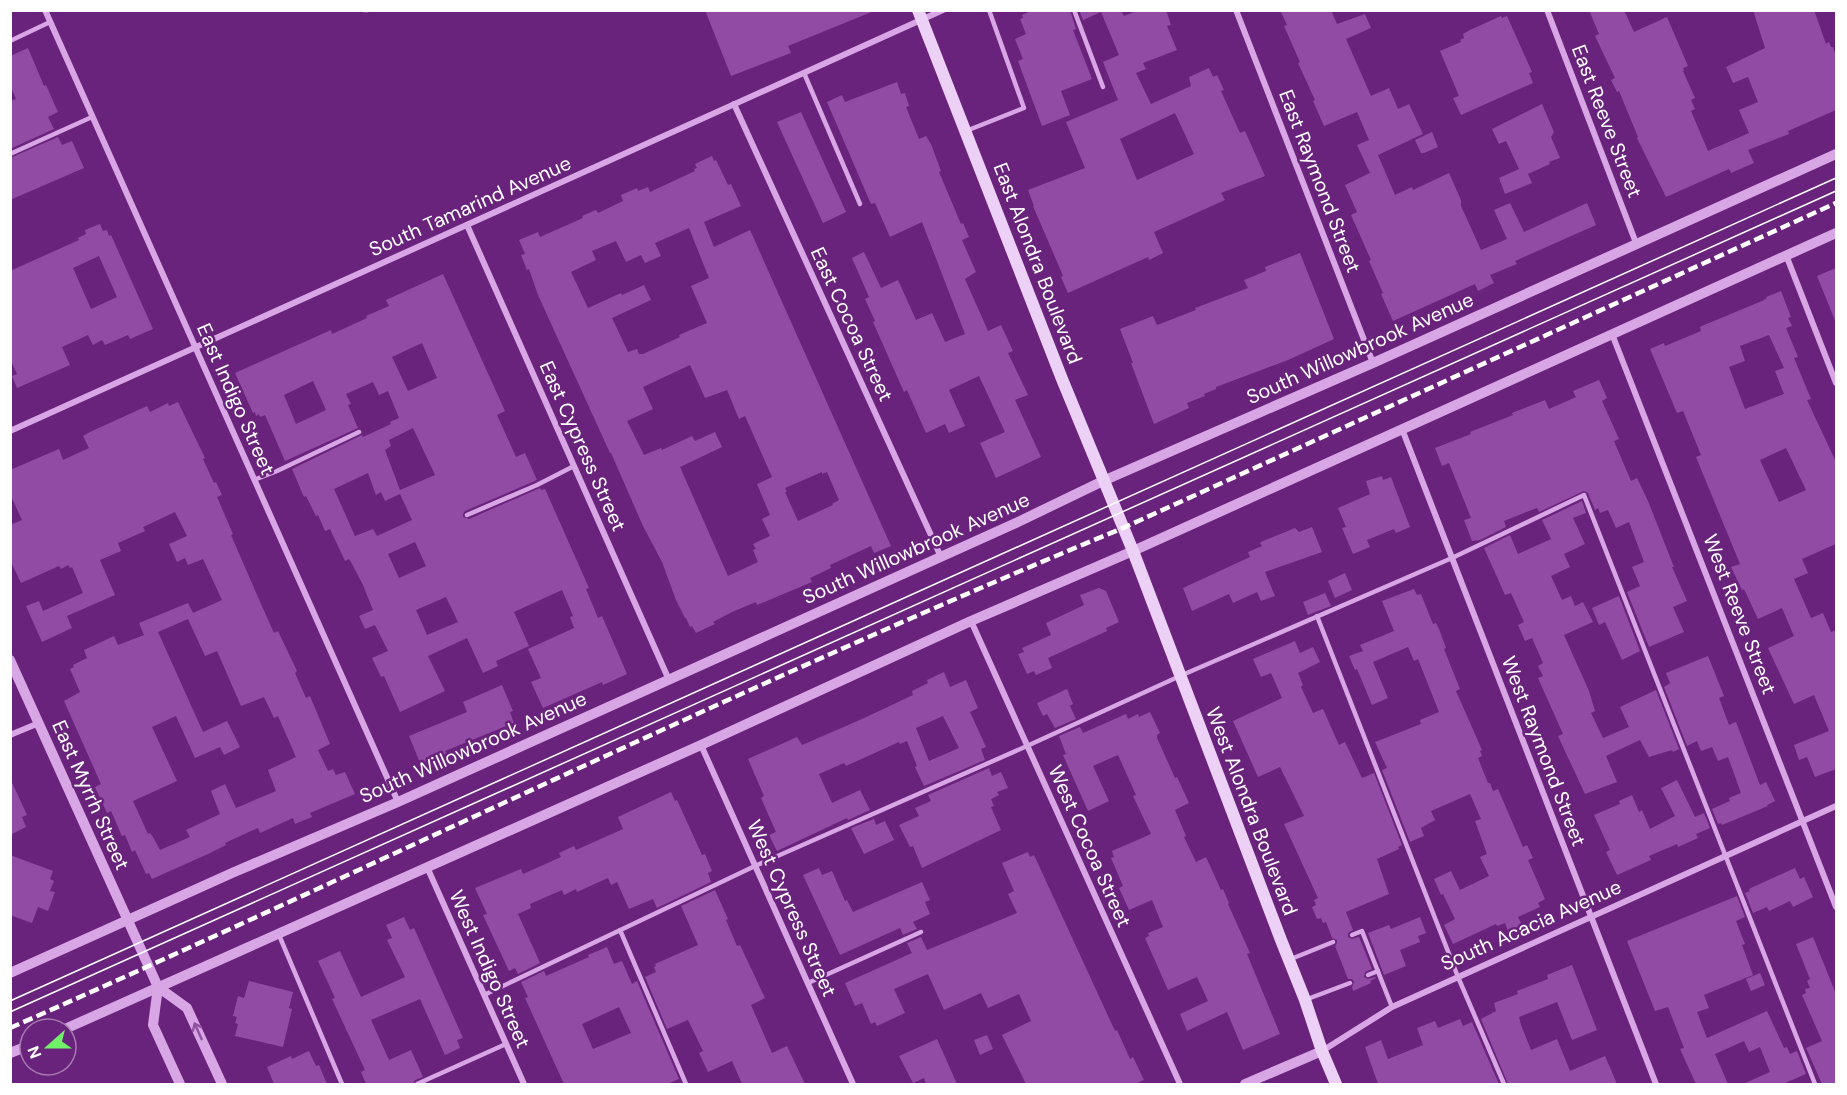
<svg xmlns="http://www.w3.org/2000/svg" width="1847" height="1095" font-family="'DM Sans',sans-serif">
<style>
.building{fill:#924ba5;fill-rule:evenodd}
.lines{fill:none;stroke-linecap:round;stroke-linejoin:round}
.service{stroke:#d8a6e5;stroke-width:4.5}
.minor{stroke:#d8a6e5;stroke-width:6}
.tertiary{stroke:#d8a6e5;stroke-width:10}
.secondary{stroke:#edd0f5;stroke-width:12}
.tram{stroke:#fff;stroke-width:1.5}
.rail{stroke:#fff;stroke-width:4.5;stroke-dasharray:10 4.5;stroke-linecap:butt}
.oneway{stroke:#9051a1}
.labels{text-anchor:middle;stroke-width:5;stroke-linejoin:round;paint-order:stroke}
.street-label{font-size:20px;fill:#fff;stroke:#6a237c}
</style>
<rect width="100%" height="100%" fill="#6a237c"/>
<g class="building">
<polygon points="705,10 874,10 874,11 788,46 791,53 731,76"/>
<polygon points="1032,10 1070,10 1076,29 1073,30 1092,79 1061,91 1070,115 1042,126 1018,61 1023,59 1015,39 1026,34 1020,19 1023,18 1022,15"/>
<path d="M1079,10H1121L1124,16L1139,10H1166L1171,25L1167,26L1177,50L1143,63L1146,69L1136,73L1151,104L1191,86L1189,77L1209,68L1213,77L1217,75L1224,90L1221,91L1240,133L1245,131L1265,176L1221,193L1225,200L1154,232L1163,253L1149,260L1148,257L1068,293L1061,277L1063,276L1058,264L1033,206H1034L1028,190L1085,168L1066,122L1118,100L1103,62L1119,55L1101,12L1083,20ZM1175,113L1194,154L1137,180L1120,139Z"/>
<polygon points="1280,10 1331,10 1337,24 1365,14 1371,28 1346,39 1371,96 1389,88 1398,109 1409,104 1423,134 1378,155 1395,195 1412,187 1413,190 1449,173 1461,200 1461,206 1481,250 1507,239 1494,210 1510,203 1524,232 1587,203 1596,225 1515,261 1517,264 1490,275 1494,283 1478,291 1475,284 1393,321 1381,294 1383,293 1369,261 1371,260 1351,215 1357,212 1345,185 1370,173 1357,145 1369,140 1357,112 1324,126 1313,101 1315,100 1298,63 1300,62 1284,26 1287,25"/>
<polygon points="1589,10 1624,10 1634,32 1667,17 1688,66 1683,68 1684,70 1683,71 1695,98 1691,100 1695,109 1691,111 1708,151 1749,133 1739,110 1758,102 1748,77 1733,83 1726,67 1765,48 1753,10 1814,10 1826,44 1829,42 1831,47 1833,47 1836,56 1836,110 1788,131 1789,134 1748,150 1754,163 1731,173 1729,169 1666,197 1637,138 1638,137 1619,91 1617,92 1611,80 1615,78 1595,36 1599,34"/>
<polygon points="1501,16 1502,18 1507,16 1532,72 1529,73 1533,83 1461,115 1453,98 1459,96 1440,51 1461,42 1460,40 1464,38 1463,34 1470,30"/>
<polygon points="28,48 44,86 46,85 58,112 48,117 54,129 10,149 10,101 16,99 10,85 10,56"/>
<polygon points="897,82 901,94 905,93 909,106 906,107 919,139 926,136 931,144 941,171 939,172 961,224 963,223 969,237 962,240 976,272 965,279 988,331 1001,325 1013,351 1008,353 1028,395 1015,400 1041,457 996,478 980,443 1005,432 979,376 949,390 965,426 949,433 945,424 926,433 907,390 904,392 873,322 875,321 865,299 869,297 852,258 864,252 881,288 898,280 916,320 932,313 945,342 965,334 922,222 890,237 875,203 871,204 827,102 842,95 845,102"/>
<polygon points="1542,104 1554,132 1551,137 1560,158 1549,162 1550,164 1528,174 1532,183 1505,194 1499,178 1519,169 1506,141 1499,144 1492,129"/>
<polygon points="801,112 846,212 823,223 777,122"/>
<polygon points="1432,132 1438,147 1424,153 1421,153 1415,140"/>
<polygon points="58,137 62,145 72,141 84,168 10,200 10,158"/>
<path d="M712,156L714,161L716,160L728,185L731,184L741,206L704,222L714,247L750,230L891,546L874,553L871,546L830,565L831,568L810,578L812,582L757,605L756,602L732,612L713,622L715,624L696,633L692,626L690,627L686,618H685L676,600L662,562L643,526L611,453H610L538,295L529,269L527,270L521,255L525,254L519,240L538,232L540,237L583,218L582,216L596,210L598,213L623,201L621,195L637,188L638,191L648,187L650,192L695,171L694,169L697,168L695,164ZM689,228L709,278L691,286L707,323L679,335L680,337L643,354H639L637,349L628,352L612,318L651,300L644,285L622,295L621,293L588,308L571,272L596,260L592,251L616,241L626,262L641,255L645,263L661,256L655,243ZM690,365L705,398L727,390L739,419L745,416L772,477L757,484L770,515L762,519L770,536L753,544L756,549L753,550L758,562L728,576L680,467L722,447L715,432L695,441L692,436L662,450L661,448L644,455L627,421L653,409L643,387ZM822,472V474L827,472L839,500L832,504L833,505L798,521L785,492H787L785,488Z"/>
<path d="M100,224L103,231L107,230L109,236L111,235L153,329L130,339L128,335L105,345L102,340L93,345L88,335L62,347L70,365L17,388L12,376L17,374L10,359V271L79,240L78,238L86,234L85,230ZM99,256L117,297L91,309L73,268Z"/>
<polygon points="1300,253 1334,339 1288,360 1216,387 1216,389 1204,394 1205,396 1187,403 1189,408 1154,424 1131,363 1133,363 1120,329 1153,316 1157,325 1196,310 1195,308 1248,288 1244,280 1266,271 1265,267"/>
<polygon points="1836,268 1836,323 1817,276"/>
<path d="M443,274L505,411L497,415L516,457L525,453L537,480L465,511L463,514V517L469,519L540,488L541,490L545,489L589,588L586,589L598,618L602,616L627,674L603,685L602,682L543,708L531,682L541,678L528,649L574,628L570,617L573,616L562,590L514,612L529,646L496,661L498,666L483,673L467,638L428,656L445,691L400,712L384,676L381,677L372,658L388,651L375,625L365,629L359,616L373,610L363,585L351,562L349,559L345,561L330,529L325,531L318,515L316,516L306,496L304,497L292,469L362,435L363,437L391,424L390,422L399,418L388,391L379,395L373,382L346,394L351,404L348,405L358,428L285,461L265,415L260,417L259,414L256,416L255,412L253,413L235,373L331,330L332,334L367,318L366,316L389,306L386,300ZM422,343L437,378L408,391L392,357ZM313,381L326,410L296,424L284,395ZM413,428L435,475L400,490L385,450L391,446L389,440ZM368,473L376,495L381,492L385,501L400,494L412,520L377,536L373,529L355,536L334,489ZM415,542L426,566L399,578L388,554ZM446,597L458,622L427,635L416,610Z"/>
<path d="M1781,291L1791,317L1788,318L1792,326L1786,328L1798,357L1794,358L1811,399L1807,400L1836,462V544L1802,559L1808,573L1794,579L1811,618L1823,613L1831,632L1836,630V769L1815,777L1807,757L1799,760L1794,745L1829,731L1814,695L1794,704L1768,648L1794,636L1782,608L1758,619L1744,589L1742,590L1731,567L1740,564L1696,457L1701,455L1683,411L1677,413L1650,349L1664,343L1665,346L1701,331L1700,327L1709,323L1762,301L1767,298L1766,297ZM1769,335L1784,368L1775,371L1784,394L1745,409L1729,367L1745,361L1740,346ZM1786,448L1806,490L1779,502L1760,460Z"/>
<polygon points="1599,380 1607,398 1602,401 1619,439 1614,441 1631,481 1637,478 1648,501 1674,567 1672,567 1687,601 1673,607 1684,632 1649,647 1627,592 1640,586 1632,567 1644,562 1629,522 1616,528 1608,510 1600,513 1598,508 1595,510 1588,493 1584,491 1539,512 1537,508 1504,521 1506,527 1480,540 1472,541 1464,520 1471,518 1449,463 1442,466 1435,448 1471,434 1470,432 1513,415 1512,413 1545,400 1549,409 1576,397 1573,391"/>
<path d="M178,402L205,458L203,459L214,483L216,482L222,495L217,497L233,534L231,535L261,604L274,633L278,631L297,671L295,673L306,698L310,696L330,744L318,750L328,771L333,769L336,775L345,772L355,794L310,813L312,817L295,824L293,818L260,833L258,828L251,831L225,843L226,845L208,854L152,879L149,873L146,874L135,850L132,852L125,835L122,836L111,811L107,813L95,787L101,784L64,701L80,692L70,669L74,667L73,665L87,658L84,650L114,636L118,645L144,635L139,623L188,603L193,613L222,600L203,559L188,565L185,558L177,562L169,544L187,536L175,512L143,527L145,531L118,543L121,551L100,560L115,595L67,616L72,628L42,642L26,606L39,601L43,611L83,593L72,567L70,568L68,565L61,569L59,566L21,583L10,560V525L22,520L10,494V470L59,449L63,460L89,448L83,436L90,432L147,406L150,412L168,403L169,406ZM188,619L205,656L217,651L241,706L264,697L274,718L278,716L296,757L268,770L276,791L236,808L225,784L211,791L220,814L186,830L190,837L160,850L153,837L150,833L148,834L133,801L177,781L152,727L176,716L195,758L220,747L224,755L240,747L227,721L203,732L158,632Z"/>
<polygon points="1382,476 1383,480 1391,477 1410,527 1396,533 1394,529 1367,540 1370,547 1353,554 1342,528 1346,527 1338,508 1370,494 1366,481"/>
<polygon points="1582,501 1586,513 1573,518 1585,544 1564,554 1570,567 1551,576 1562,600 1571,596 1575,606 1583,602 1593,622 1564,635 1589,691 1595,711 1591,713 1603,738 1629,727 1620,707 1656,690 1679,749 1673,752 1672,750 1649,757 1640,740 1606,756 1617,782 1585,794 1558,736 1563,734 1538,678 1543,676 1538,666 1543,663 1532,638 1525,641 1518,625 1524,622 1511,593 1505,595 1484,548 1510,535 1518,554 1551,539 1542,520"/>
<polygon points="1312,527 1322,552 1265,572 1275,596 1261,601 1257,592 1233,603 1229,594 1192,611 1183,588 1250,557 1248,552 1262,546 1260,543 1263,541 1295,528 1299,532"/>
<polygon points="1345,573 1352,590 1335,598 1328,581"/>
<polygon points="1099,588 1106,591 1119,622 1106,628 1107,631 1048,658 1052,668 1036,675 1034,671 1027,674 1018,654 1024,652 1022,648 1051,635 1046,623 1084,605 1080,595"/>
<polygon points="1414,589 1417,595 1421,594 1433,624 1436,623 1439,629 1446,648 1444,649 1460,689 1456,691 1482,750 1480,751 1482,756 1478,758 1488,783 1490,783 1493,791 1498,789 1523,847 1527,845 1533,858 1528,860 1545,899 1538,903 1540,907 1518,917 1522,925 1508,931 1505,923 1497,926 1496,924 1453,944 1444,925 1455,919 1443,894 1441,895 1434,879 1451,871 1460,890 1489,876 1480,857 1487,854 1475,821 1481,819 1470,794 1431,811 1435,820 1421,828 1424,836 1410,842 1382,770 1387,768 1375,742 1421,724 1420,720 1439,712 1418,659 1414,661 1408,647 1373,662 1388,698 1372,705 1357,669 1355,670 1349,656 1363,651 1360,645 1394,631 1382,601"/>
<polygon points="1325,593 1331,606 1308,615 1303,602"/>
<polygon points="1619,596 1640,651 1622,660 1605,622 1599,625 1592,608"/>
<polygon points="1295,641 1300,653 1313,647 1320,662 1298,673 1303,685 1301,687 1313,713 1323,709 1339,745 1345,742 1362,778 1374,773 1402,845 1398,847 1399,849 1377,859 1389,894 1346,912 1353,930 1348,933 1348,937 1352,939 1359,937 1372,969 1365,972 1364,977 1368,979 1375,977 1376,978 1370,981 1371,983 1353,991 1352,987 1354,982 1352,979 1348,979 1335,946 1337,943 1337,940 1332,938 1326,922 1323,923 1321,918 1317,919 1312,907 1316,905 1314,900 1318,898 1284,824 1304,816 1280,767 1258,777 1233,721 1282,698 1271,673 1261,677 1253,659"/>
<polygon points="1708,656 1724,696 1719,698 1729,725 1736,722 1760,785 1766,782 1775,801 1767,805 1768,806 1722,825 1721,823 1718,824 1712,809 1730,801 1729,798 1741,793 1728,757 1718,761 1712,747 1701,751 1697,741 1687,746 1664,687 1670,683 1666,673"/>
<path d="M944,672L950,687L966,680L978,708L970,712L986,747L981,749L985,760L924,786L915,767L917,766L907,741L900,744L899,742L846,766L844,763L819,774L832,803L860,790L870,810L848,820L847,818L777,851L769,835L776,832L761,798L764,796L748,759L797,737L802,745L862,719L913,695L912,691L928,683L927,680ZM943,716L959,748L929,761L916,728Z"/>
<polygon points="502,685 513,711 510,712 514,723 445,751 447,754 421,765 409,736 467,712 463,702"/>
<polygon points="1067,689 1073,704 1070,706 1076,719 1055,728 1047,714 1043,716 1037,703"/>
<polygon points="1150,712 1160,733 1157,735 1157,738 1175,778 1177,777 1189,803 1175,810 1186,836 1184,837 1196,862 1206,857 1221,890 1223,889 1229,903 1228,904 1250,953 1247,954 1280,1034 1243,1050 1227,1012 1187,1031 1180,1014 1208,1001 1197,977 1168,990 1145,938 1149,936 1148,933 1163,927 1152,900 1129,910 1119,888 1123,886 1111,858 1114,857 1112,851 1151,834 1133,796 1136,795 1118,755 1093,766 1109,801 1088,811 1063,755 1066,754 1059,736 1080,727 1083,733 1126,714 1128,719 1138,714 1139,717"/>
<polygon points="989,768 992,776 1001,772 1008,788 997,792 999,795 991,799 994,806 991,807 1001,830 922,868 913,846 910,847 899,825 919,816 915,808 931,801 928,795"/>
<polygon points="10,778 27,815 22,817 26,827 10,835"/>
<polygon points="1677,780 1695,817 1704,813 1710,828 1696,834 1698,838 1678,847 1677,844 1649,856 1651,860 1617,875 1606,852 1610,850 1594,815 1620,804 1619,801 1632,795 1639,812 1642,810 1650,829 1675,816 1661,788"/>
<polygon points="671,792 675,801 677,800 702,855 705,854 712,871 708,873 711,882 657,908 653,899 629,909 617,882 611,885 608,878 577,892 576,889 564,895 562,890 530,904 531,908 518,914 540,963 518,974 515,968 509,971 483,915 487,914 475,888 521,869 523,874 561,857 559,853 574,846 576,850 623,829 618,817"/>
<polygon points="874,819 876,825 885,821 894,840 864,854 851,828"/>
<polygon points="1028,852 1030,857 1034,855 1115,1031 1117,1030 1130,1059 1133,1057 1144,1080 1135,1084 1026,1084 1002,1035 1031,1021 1019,994 988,1008 981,993 944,1010 928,974 894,989 905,1013 877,1026 875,1022 871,1024 862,1003 855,1006 845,983 912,953 907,943 921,937 927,950 1017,913 1008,894 1014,891 1002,863"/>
<polygon points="10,855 53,871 50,879 54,881 50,891 55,892 48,911 38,907 32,923 10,915"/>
<polygon points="819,868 822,875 832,871 845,901 847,900 853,912 922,882 930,900 925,902 930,914 913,922 917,929 903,935 900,928 840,955 803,875"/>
<polygon points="1795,868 1800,879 1804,877 1813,897 1793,907 1790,901 1769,911 1767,907 1753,913 1745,893 1750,891 1749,889 1753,887"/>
<polygon points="715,890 728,919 726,920 737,946 740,945 765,998 751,1005 772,1053 787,1046 805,1084 742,1084 732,1061 708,1072 699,1053 703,1051 688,1020 667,1029 645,977 656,972 654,967 656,966 655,964 698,945 681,906"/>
<polygon points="1737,896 1745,917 1736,921 1745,944 1742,945 1753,975 1704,995 1709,1008 1697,1012 1707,1038 1767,1011 1784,1048 1787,1047 1790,1054 1797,1051 1806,1074 1783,1084 1743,1084 1770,1072 1760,1047 1749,1052 1744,1041 1715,1054 1728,1084 1696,1084 1680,1049 1684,1048 1668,1007 1655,1011 1627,941"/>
<polygon points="404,917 410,930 414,928 463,1038 457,1040 460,1048 445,1055 420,999 371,1020 389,1060 411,1050 423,1077 415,1080 413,1084 366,1084 361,1072 365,1070 332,999 335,998 318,961 340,951 361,997 405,977 387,940 392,938 386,925"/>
<polygon points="1420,917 1426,933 1418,936 1420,942 1400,950 1406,966 1384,975 1368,933 1389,925 1391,929"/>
<polygon points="1813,937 1836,994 1836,1084 1822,1084 1806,1048 1822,1041 1802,995 1806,993 1805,989 1810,988 1807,981 1810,979 1796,944"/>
<path d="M607,947L614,964L622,961L632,984L637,981L679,1079L667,1084H564L525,998L528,997L521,982L544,971L546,976L589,957L588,955ZM619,1007L631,1033L593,1049L582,1024Z"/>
<polygon points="1572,965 1597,1030 1572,1040 1557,1002 1519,1017 1521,1025 1531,1050 1557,1039 1570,1071 1605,1056 1617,1084 1508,1084 1481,1019 1496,1011 1494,1003 1518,994 1517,991 1548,979 1547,975"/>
<polygon points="1760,973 1765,985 1751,991 1746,979"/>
<polygon points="249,981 293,992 289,1008 292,1009 283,1047 235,1036 238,1024 235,1023 237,1017 233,1016 238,996 244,998"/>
<polygon points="1460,1019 1463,1026 1472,1022 1499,1084 1378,1084 1365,1047 1381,1040 1388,1059 1423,1045 1417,1028 1435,1021 1438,1028"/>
<polygon points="987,1035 993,1049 980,1055 974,1040"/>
<polygon points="937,1039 957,1084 926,1084 924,1078 913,1083 899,1056"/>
<polygon points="309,1051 316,1066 319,1065 327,1084 274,1084 267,1067 291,1056 292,1059"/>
</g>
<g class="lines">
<g class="service">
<polyline points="364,10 368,10"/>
<polyline points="1074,10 1103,87"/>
<polyline points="10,41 50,22"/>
<polyline points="804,73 860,204"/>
<polyline points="966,131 1024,108 989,10"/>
<polyline points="10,154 92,117"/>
<polyline points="254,480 277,471 359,432"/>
<polyline points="467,515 537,485 574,466"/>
<polyline points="1317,616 1458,977 1504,1084"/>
<polyline points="620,930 686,1084"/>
<polyline points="279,935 342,1084"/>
<polyline points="1352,935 1362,931 1392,1007"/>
<polyline points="1291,959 1333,942"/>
<polyline points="1368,975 1378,971"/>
<polyline points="808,983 921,932"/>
<polyline points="484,995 755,866 1027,746 1180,676 1452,558 1584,495 1815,1084"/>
<polyline points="1305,1000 1350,983"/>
<polyline points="417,1084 506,1044"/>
</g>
<g class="minor">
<polyline points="45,10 398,802"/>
<polyline points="1236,10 1373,363"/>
<polyline points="1547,10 1636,243"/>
<polyline points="734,104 941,557"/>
<polyline points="467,225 669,680"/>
<polyline points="1786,255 1836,383"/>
<polyline points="1612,334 1836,907"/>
<polyline points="1402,429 1656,1084"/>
<polyline points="10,431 943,10"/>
<polyline points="971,621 1180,1084"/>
<polyline points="10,735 39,723"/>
<polyline points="701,745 853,1084"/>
<polyline points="427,867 524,1084"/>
<polyline points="1322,1051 1392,1007 1836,806"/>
</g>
<g class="tertiary">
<polyline points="10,660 158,987 187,1008 222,1084"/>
<polyline points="10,973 232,873 398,802 1018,522 1103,481 1373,363 1836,154"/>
<polyline points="158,987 153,1025 180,1084"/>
<polyline points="65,1029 701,745 971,621 1133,551 1836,233"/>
<polyline points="10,1053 30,1045"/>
<polyline points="1245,1084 1322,1051"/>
</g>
<polyline class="secondary" points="918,10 1062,379 1133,551 1281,940 1305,1000 1322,1051 1336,1084"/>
<g class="tram">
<polyline points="10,1001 1836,178"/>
<polyline points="10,1012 1836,191"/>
</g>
<path class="rail" d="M10,1028C382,864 747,683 1123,528L1836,203"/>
</g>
<defs><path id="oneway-shaft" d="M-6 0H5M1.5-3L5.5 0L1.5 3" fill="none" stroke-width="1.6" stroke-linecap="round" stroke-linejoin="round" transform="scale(1.5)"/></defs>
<use class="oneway" href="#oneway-shaft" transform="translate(198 1031) rotate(-114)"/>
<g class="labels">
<g class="street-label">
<text transform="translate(1607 121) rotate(69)" y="7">East Reeve Street</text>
<text transform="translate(1320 181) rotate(69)" y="7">East Raymond Street</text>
<text transform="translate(470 206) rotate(-24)" y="7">South Tamarind Avenue</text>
<text transform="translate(1038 263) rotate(69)" y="7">East Alondra Boulevard</text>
<text transform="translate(852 324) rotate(65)" y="7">East Cocoa Street</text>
<text transform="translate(1360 348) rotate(-24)" y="7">South Willowbrook Avenue</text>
<text transform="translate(236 399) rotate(66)" y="7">East Indigo Street</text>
<text transform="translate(583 446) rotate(66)" y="7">East Cypress Street</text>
<text transform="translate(916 548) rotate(-24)" y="7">South Willowbrook Avenue</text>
<text transform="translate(1740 614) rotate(69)" y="7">West Reeve Street</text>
<text transform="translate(473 747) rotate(-24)" y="7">South Willowbrook Avenue</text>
<text transform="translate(1544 751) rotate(69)" y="7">West Raymond Street</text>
<text transform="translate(91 795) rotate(66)" y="7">East Myrrh Street</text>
<text transform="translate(1252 811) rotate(69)" y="7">West Alondra Boulevard</text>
<text transform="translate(1090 846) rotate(66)" y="7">West Cocoa Street</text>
<text transform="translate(792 908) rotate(66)" y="7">West Cypress Street</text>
<text transform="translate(1531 925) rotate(-24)" y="7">South Acacia Avenue</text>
<text transform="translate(490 969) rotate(66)" y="7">West Indigo Street</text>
</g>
</g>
<rect width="1847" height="1095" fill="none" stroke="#ffffff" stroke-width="24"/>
<g transform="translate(48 1047) rotate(249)"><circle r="28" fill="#6a237c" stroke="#a67bb0" stroke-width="1.5"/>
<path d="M0-4.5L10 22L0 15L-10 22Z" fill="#71f069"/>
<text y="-9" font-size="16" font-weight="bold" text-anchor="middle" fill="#ffffff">N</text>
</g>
</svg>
